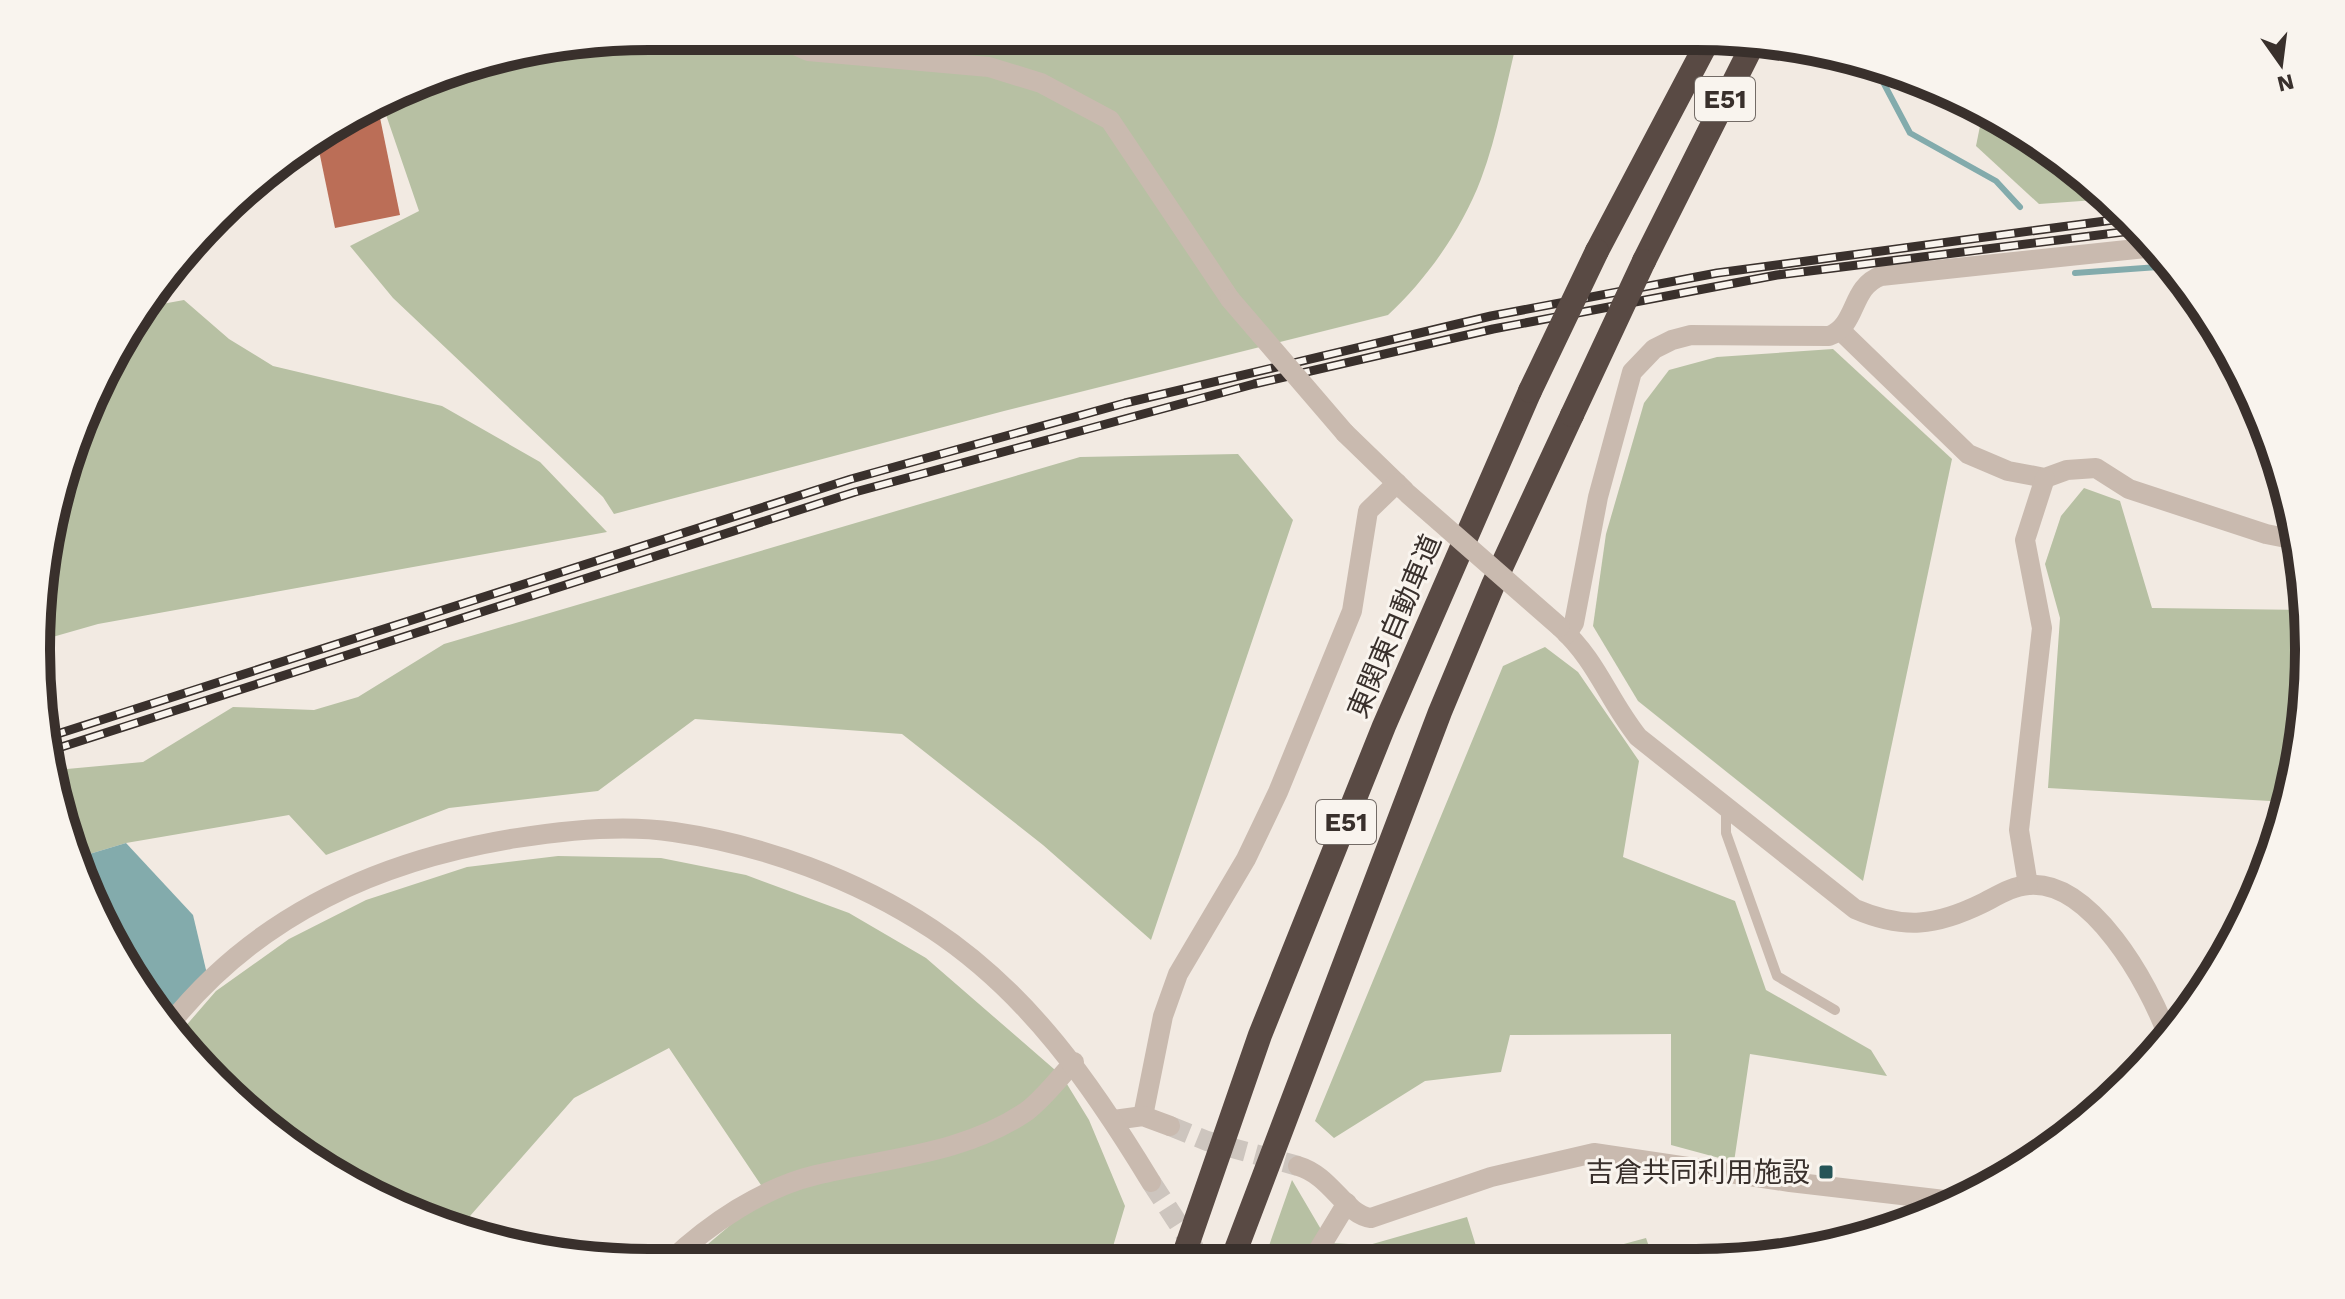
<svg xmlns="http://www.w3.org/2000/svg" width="2345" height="1299" font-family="'Work Sans','Noto Sans JP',sans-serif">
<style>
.green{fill:#b7c0a3}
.water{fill:#83abac}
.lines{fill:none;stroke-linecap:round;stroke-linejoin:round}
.stream{stroke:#83abac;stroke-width:6}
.building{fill:#bb6e57}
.minor-tunnel{stroke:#cdc5be;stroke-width:20;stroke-dasharray:20 10;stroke-linecap:butt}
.tertiary-tunnel{stroke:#cdc5be;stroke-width:20;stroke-dasharray:20 10;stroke-linecap:butt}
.service{stroke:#c9baaf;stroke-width:10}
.minor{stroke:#c9baaf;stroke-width:20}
.tertiary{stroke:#c9baaf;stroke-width:20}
.motorway{stroke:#594a44;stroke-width:24}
.rail-casing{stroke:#39302c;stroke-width:9}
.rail{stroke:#f9f4ee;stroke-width:6;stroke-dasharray:18;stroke-linecap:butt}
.minor-bridge{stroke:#c9baaf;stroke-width:20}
.motorway-bridge{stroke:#594a44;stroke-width:24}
.poi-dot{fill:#255457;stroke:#f9f4ee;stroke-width:3}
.labels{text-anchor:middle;stroke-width:6;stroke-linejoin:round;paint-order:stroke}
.shield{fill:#f9f4ee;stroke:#736b66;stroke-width:2}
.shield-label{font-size:26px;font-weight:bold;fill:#39302c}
.street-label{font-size:28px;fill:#39302c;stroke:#f9f4ee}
.poi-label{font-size:28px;fill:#39302c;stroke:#f9f4ee;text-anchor:end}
.rim{fill:none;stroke:#39302c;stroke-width:10}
</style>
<rect width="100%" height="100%" fill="#f2eae2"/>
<g class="green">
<path d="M650,36L1518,37C1506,84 1498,134 1481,179C1462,229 1427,279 1388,315L1004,411L614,514L603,497L393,298L350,246L419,211L383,106L453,68Z"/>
<polygon points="1992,114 2100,189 2110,199 2039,204 1976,146 1980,126"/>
<polygon points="184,300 229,339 273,366 442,406 540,462 607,532 98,624 42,640 57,490 140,308"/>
<polygon points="1833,349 1952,459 1863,881 1638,701 1593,626 1606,534 1644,403 1669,370 1717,357"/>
<polygon points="1238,454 1293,520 1151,940 1043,845 902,734 695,719 598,791 449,808 326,855 289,815 126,843 76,858 56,770 143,762 233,707 314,710 358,697 444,644 1080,457"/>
<polygon points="2084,488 2120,501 2152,608 2308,610 2304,730 2287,802 2048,788 2060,618 2045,564 2061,516"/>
<polygon points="1545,647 1578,672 1639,761 1623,857 1735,901 1766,990 1871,1050 1887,1076 1750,1054 1734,1162 1671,1145 1671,1034 1510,1035 1501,1072 1425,1081 1334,1138 1315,1121 1503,666"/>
<polygon points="558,856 661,858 746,875 849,913 926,958 1062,1076 1089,1120 1125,1206 1109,1260 688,1261 767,1194 669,1048 574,1098 470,1216 483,1239 342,1181 188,1054 177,1036 216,991 289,939 366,900 467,867"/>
<polygon points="1292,1180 1329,1243 1369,1245 1467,1217 1480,1259 1264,1260"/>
<polygon points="1646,1238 1653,1258 1572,1258"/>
</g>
<polygon class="water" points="126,843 193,915 207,974 168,1021 83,884 76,858"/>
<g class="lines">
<g class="stream">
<polyline points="1874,65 1910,133 1996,181 2020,207"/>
<polyline points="2075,273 2172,266"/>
</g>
</g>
<polygon class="building" points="378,108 400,215 335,228 317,141"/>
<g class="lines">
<polyline class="minor-tunnel" points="1170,1126 1207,1141 1298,1166"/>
<polyline class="tertiary-tunnel" points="1151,1182 1202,1260"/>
<polyline class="service" points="1726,809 1726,833 1777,976 1835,1010"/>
<g class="minor">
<polyline points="775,36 808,51 989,67 1041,83 1110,120 1230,299"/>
<polyline points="1841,331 1968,454 2008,471 2045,478 2067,470 2096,468 2129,489 2266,534 2296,540"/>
<polyline points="1345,433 1405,491"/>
<path d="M1560,627C1598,662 1607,698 1638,737L1855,909C1904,930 1936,926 1983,903C1997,896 2012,886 2029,885C2091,880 2149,984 2167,1034"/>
<path d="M1567,634L1574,623L1598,497L1632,372L1654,349L1672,340L1691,335L1829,336C1858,325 1850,287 1881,276L2155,247"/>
<polyline points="2028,885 2019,830 2042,628 2025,540 2045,478"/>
<polyline points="1143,1116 1163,1016 1178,974 1246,859 1278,792 1352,611 1368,511 1397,483"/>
<polyline points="1114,1120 1143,1116 1170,1126"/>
<path d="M1298,1166C1332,1176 1344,1214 1371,1218L1491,1177L1594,1153L1790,1182L1953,1201"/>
<polyline points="1313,1259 1347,1203"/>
<path d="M669,1262C709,1224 762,1188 816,1175C887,1158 965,1154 1027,1111C1044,1098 1059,1078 1074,1062"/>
</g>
<path class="tertiary" d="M170,1024C258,914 380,860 517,838C567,830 623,824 674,832C763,845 856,879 932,929C1029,993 1092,1085 1151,1182"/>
<g class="motorway">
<polyline points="1597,251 1710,37"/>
<polyline points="1644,261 1755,40"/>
<polyline points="1182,1260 1260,1035 1384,726 1530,391"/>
<polyline points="1232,1260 1440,712 1493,585 1572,415"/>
</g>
<defs>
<g id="rail">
<polyline points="48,737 851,479 1125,403 1491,316 1717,273 2128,218"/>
<polyline points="52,750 855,492 1254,384 1493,329 1777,275 2139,230"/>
</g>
</defs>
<use href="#rail" class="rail-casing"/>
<use href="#rail" class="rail"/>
<g class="minor-bridge">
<polyline points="1230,299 1345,433"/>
<polyline points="1408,494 1560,627"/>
</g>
<g class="motorway-bridge">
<polyline points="1530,391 1597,251"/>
<polyline points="1572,415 1644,261"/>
</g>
</g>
<rect class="poi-dot" x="1818" y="1164" width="16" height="16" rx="4"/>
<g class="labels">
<g class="shield">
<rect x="1695" y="77" width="60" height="44" rx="6"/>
<rect x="1316" y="800" width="60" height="44" rx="6"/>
</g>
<g class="shield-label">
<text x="1725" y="108">E51</text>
<text x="1346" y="831">E51</text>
</g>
<g class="street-label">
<text transform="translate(1394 626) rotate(-67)" y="10">東関東自動車道</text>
</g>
<g class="poi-label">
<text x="1810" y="1182">吉倉共同利用施設</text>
</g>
</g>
<path d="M0 0H2345V1299H0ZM649 50H1696A599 599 0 0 1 2295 649V650A599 599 0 0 1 1696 1249H649A599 599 0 0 1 50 650V649A599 599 0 0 1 649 50Z" fill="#f9f4ee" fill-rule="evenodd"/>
<path class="rim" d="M649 50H1696A599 599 0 0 1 2295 649V650A599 599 0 0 1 1696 1249H649A599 599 0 0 1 50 650V649A599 599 0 0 1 649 50Z"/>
<g transform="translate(2281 64) rotate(166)" stroke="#f9f4ee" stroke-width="6" paint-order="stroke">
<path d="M0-6L14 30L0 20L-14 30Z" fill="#39302c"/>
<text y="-12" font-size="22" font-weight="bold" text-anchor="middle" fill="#39302c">N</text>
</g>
</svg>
